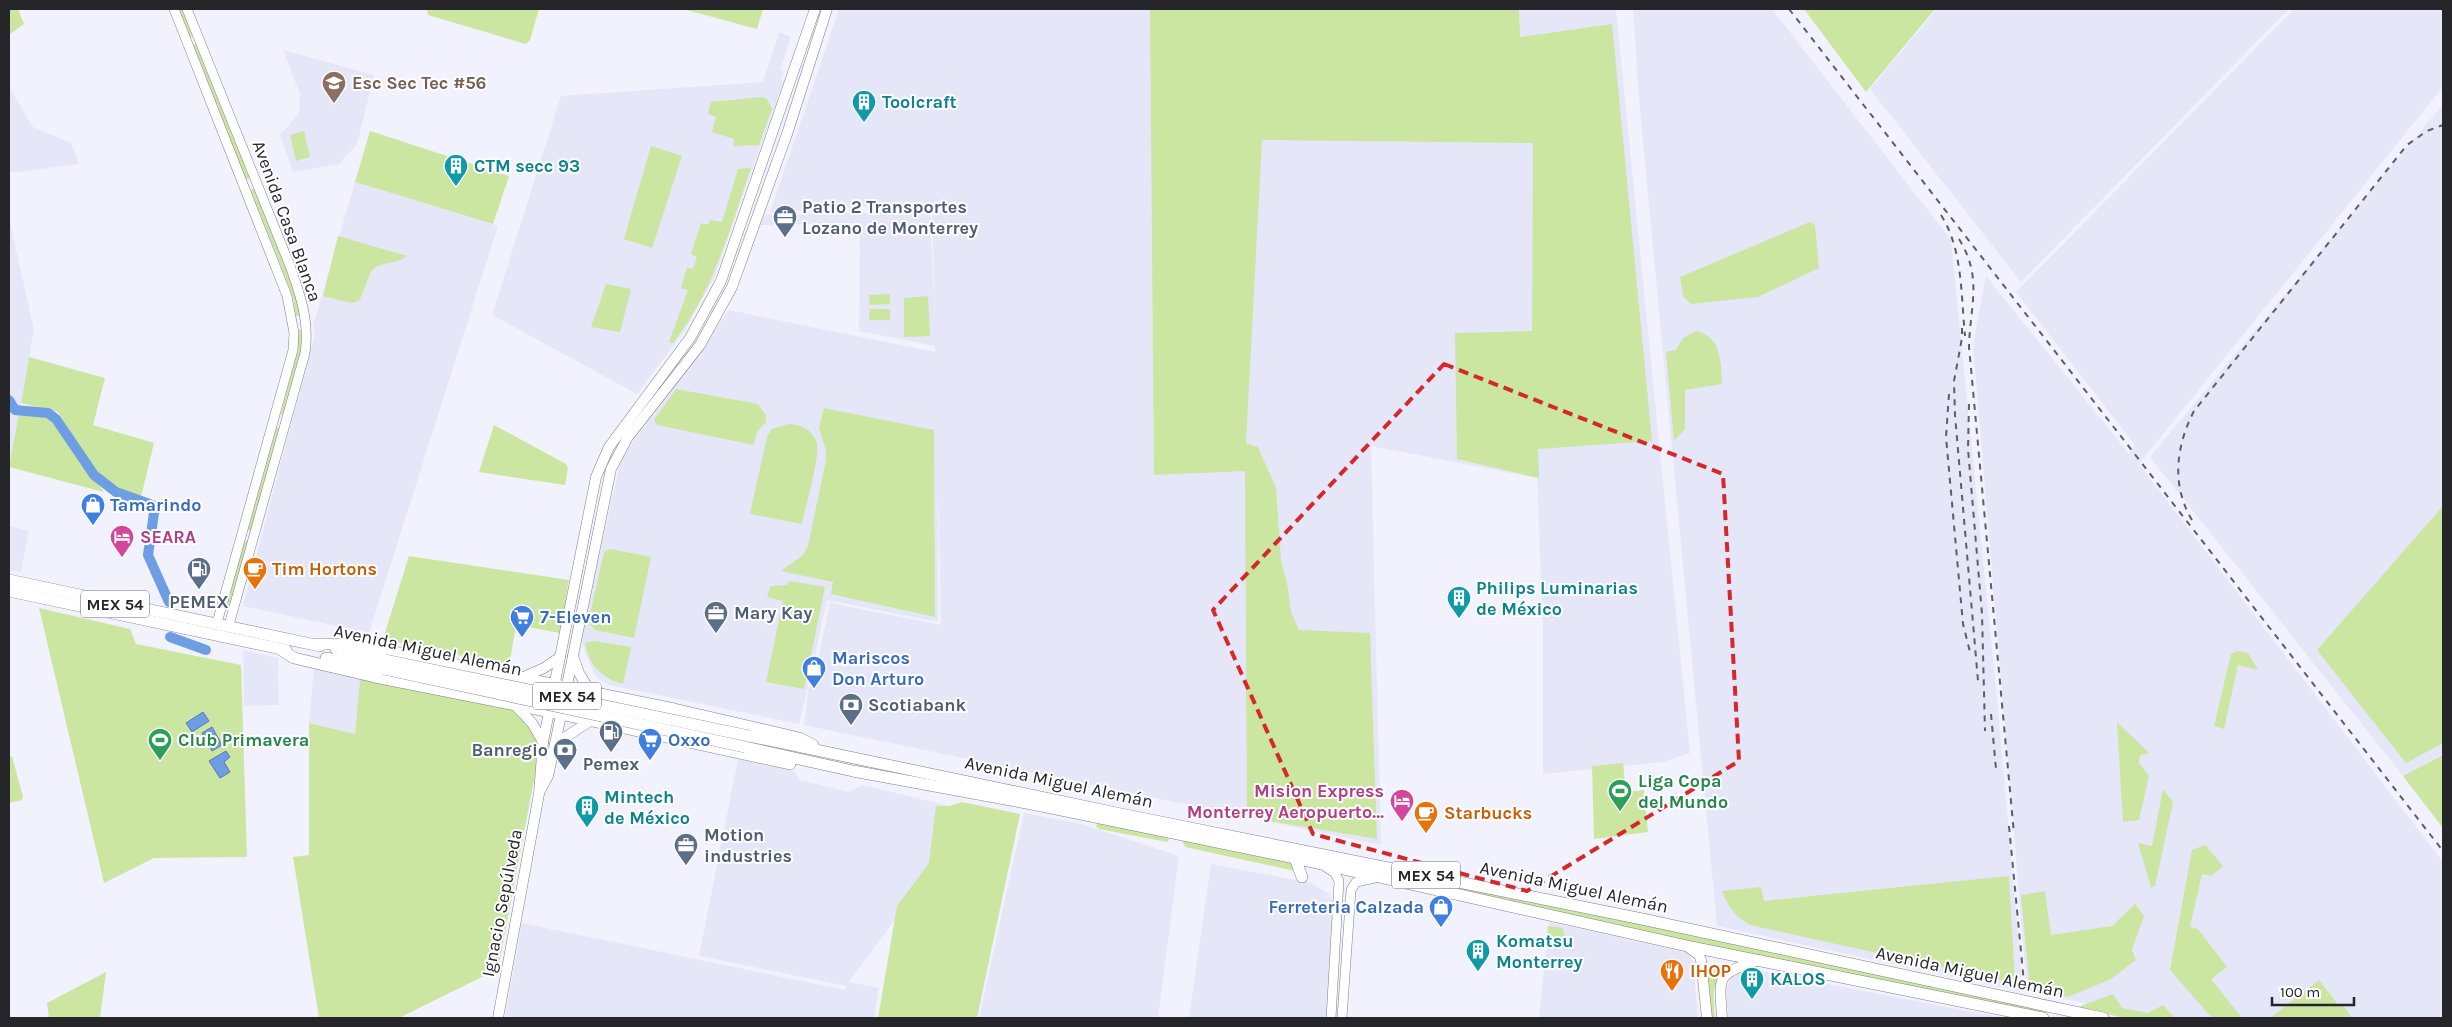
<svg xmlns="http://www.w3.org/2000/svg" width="2452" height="1027" font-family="Karla,sans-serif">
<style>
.built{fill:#e5e6f8;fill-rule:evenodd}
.green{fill:#cae6a0}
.water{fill:#6d9ee4;stroke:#587aac}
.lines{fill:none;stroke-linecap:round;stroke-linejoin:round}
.river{stroke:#6d9ee4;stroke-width:10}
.tertiary-casing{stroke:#7e7e88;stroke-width:10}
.secondary-casing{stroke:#7e7e88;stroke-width:11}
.trunk-casing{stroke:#7e7e88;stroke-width:12}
.tertiary{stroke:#fff;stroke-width:9}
.secondary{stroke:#fff;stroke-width:10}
.trunk{stroke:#fff;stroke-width:11}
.rail{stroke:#5d5d63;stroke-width:2;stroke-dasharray:6 6;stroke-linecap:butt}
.trunk-bridge-casing{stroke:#7e7e88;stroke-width:12;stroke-linecap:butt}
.trunk-bridge{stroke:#fff;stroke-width:11}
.marked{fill:none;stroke:#d62828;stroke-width:4;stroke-dasharray:10 6;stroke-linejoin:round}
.labels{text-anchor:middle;stroke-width:4;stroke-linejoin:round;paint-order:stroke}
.shield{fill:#fff;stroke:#67676a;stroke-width:1}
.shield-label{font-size:16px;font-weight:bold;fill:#26262a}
.education-label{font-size:18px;font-weight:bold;fill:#785e54;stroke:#fff;text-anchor:start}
.culture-label{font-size:18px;font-weight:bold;fill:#0d838f;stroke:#fff;text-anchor:start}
.service-label{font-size:18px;font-weight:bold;fill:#4e5e75;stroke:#fff;text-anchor:start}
.street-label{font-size:18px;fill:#26262a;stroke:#fff}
.shop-label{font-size:18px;font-weight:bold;fill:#366cbe;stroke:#fff;text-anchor:start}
.hotel-label{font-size:18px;font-weight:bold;fill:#b23c85;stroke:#fff;text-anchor:start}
.food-label{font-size:18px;font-weight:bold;fill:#c56008;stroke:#fff;text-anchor:start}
.leisure-label{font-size:18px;font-weight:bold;fill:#27864d;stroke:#fff;text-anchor:start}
</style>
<rect width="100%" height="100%" fill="#f2f2fe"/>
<g class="built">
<path d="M839,9H1616L1690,753L1663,762L1543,774V625L1537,478L1371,446L1381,845L804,725L810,677L799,724L609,685L596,677L584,650L581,637L621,459L729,310L935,352V346L859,331L860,223L760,225L765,215L930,211L935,318L932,202L770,213ZM938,488L941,625L830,603L817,665L813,664L827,600L938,622Z"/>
<polygon points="1633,9 1772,9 1951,240 1998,709 2023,992 1717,926 1639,99"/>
<polygon points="1937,9 2289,9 2021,282 1870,89"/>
<polygon points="2294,9 2443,9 2443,87 2139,464 2443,862 2443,1018 2154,1018 2027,991 1973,344 1986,276 2129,454 2135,445 2016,292"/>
<polygon points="779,32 791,37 780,70 784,72 781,80 784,80 714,278 685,330 637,394 492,315 561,96 763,82"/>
<polygon points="283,50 374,75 357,144 339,164 293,172 280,135 299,113 300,94"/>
<polygon points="9,87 33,127 71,143 79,164 9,173"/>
<polygon points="2443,104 2443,754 2403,776 2150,457"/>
<polygon points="355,182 498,226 369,633 243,606 315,334 313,326"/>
<polygon points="10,222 34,330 9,467 9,223"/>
<polygon points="9,526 29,531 21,572 9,570"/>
<polygon points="243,650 278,658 279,705 244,706"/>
<polygon points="314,668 360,679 355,734 309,723"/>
<polygon points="738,759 794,771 800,780 849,792 862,785 946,805 935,865 849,982 879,988 874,1018 505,1018 522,923 845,990 846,986 699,956"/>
<polygon points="1024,813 1078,823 1179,856 1158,1018 979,1018"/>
<polygon points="1211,864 1311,883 1329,894 1333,902 1327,1018 1189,1018"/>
<polygon points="1549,922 1688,953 1693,961 1698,1018 1539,1018"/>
<polygon points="1746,968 2003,1018 1728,1018 1726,989 1733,974"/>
</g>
<g class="green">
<polygon points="9,9 18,9 24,24 9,35"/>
<polygon points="178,9 184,9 194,35 190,37"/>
<polygon points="427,9 539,9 530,40 526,44 428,15"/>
<polygon points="683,9 763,9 757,29"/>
<polygon points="1150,9 1519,9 1520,37 1612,24 1652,441 1538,449 1539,478 1457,459 1455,333 1532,331 1533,143 1262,140 1246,443 1258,447 1276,488 1281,560 1288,588 1291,612 1299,630 1370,633 1377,839 1247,817 1245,471 1154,475"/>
<polygon points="1804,9 1935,9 1866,92"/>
<polygon points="198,43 251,178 245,179 193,45"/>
<polygon points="762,97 767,99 772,109 759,145 733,146 734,139 712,132 716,117 708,114 711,102"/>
<polygon points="304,131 310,157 296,161 290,135"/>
<polygon points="370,131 509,176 493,224 355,182"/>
<polygon points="651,146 682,156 652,248 624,239"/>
<path d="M751,168C730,229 713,292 673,343L669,342L688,290L681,288L687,268L693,269L697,257L691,254L701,223L708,225L710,220L722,222L738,169Z"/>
<polygon points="256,188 295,288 302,316 296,316 293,297 251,190"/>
<polygon points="1810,222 1815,225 1819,268 1758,297 1691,304 1683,296 1680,277"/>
<path d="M338,236L407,256C395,265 382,261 372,270L359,301L351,303L323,296Z"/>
<polygon points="606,284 631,289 620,332 591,327"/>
<polygon points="890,294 890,304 870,305 869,295"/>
<polygon points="928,296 930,336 904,337 904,298"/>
<polygon points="870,309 890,309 890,320 869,320"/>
<polygon points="298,330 303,330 302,350 285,415 281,414 296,355"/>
<path d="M1696,331C1722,337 1721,363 1722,384L1685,390V429L1674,441L1666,352L1676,350L1683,338Z"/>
<path d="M29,357L105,378L93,425L154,443L141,497C93,481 83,452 58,412L21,403Z"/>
<polygon points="676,389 758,404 766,416 766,422 757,432 754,445 657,425 654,420"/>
<polygon points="824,408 934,430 935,617 831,594 833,582 781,571 803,555 808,546 826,460 826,450 819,428"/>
<polygon points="19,413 52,419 104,492 9,467"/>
<path d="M788,424C802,424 813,430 817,444C820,457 805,508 802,524L750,514L767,437L772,429Z"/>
<polygon points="494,425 566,464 568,468 565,485 479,472"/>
<polygon points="277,427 280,429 251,532 248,530"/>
<polygon points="2443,506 2443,743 2406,763 2317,650"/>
<polygon points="244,541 248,541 231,606 227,605"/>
<polygon points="610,549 651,557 634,638 595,630 588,623 604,552"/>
<polygon points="409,556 569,580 560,633 516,625 509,666 383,639"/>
<polygon points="790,581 825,587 804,689 766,682 783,601 767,597 771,586 786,585"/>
<polygon points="39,608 130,629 136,644 241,665 247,857 154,858 104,883"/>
<path d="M595,641L631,647L623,684C602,678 589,666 585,643Z"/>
<polygon points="2237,651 2248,653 2258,670 2238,665 2224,729 2214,726 2231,654"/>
<polygon points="360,679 511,708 536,734 539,754 498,969 399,1018 319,1018 293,857 309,855 309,723 355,734"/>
<polygon points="2117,722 2149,753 2140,755 2139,763 2149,776 2139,820 2123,822"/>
<polygon points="2443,755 2443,828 2403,776"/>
<polygon points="12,756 23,797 22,800 9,803 9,757"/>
<polygon points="1623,763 1626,792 1644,790 1648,832 1594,839 1592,766"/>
<polygon points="2163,789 2173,802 2155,886 2151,887 2138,843 2152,846"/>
<polygon points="962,802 1020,814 977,1018 878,1018 897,906 929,863 936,806 949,806"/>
<polygon points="1098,823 1167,837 1169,840 1167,842 1099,829 1096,826"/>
<polygon points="1182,840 1295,864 1300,872 1185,847"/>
<polygon points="2205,845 2223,866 2211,876 2202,874 2190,927 2198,929 2227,967 2211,979 2242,1018 2212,1018 2170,970 2192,850"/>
<path d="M2009,876L2015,983L1750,925C1735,916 1728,907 1722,891L1761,887L1764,901Z"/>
<polygon points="1432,880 1990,997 2049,1013 1822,971 1433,883"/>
<polygon points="2045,891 2051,935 2112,926 2135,904 2144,916 2132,950 2136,960 2111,979 2068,997 2030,990 2021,895"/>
<polygon points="1548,926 1563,928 1565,940 1547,937"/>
<path d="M1705,965L1726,970C1710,981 1714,1001 1715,1018H1711Z"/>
<polygon points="106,972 100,1018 49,1018 47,1003"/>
<polygon points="2319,980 2339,1006 2342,1004 2352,1018 2270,1018"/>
<polygon points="2113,994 2122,1008 2148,1013 2163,1005 2175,1018 2126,1018 2075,1008"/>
</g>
<g class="water">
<polygon points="203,712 209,721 192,732 186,723"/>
<polygon points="212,727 222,745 212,751 202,733"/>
<polygon points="226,751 230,757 224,762 230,772 220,778 209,761"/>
</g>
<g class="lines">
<g class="river">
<polyline points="9,400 15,410 48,413 56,419 94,475 116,492 155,506 148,555 169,602"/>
<polyline points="170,637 206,650"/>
</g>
<defs>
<g id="tertiary">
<polyline points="174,9 287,296 294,333 293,350 217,623"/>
<path d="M187,9L290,266C300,294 310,322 305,353L229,625"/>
<polyline points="1326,867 1335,873 1339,881 1331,1018"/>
<polyline points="1342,1018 1351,890 1356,882 1375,878"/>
</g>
<g id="secondary">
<polyline points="573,656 579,673 591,693"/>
<polyline points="521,678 544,668 560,657"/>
<polyline points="514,704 532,723 543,742"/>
<polyline points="555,744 590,721"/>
<polyline points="540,791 548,776 555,744 611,469 628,437 700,345 732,287 787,134 827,9"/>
<polyline points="1688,947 1699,955 1701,960 1707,1018"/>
<polyline points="498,1018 539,794 543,742 596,477 609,447 690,338 721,281 815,9"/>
<path d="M1722,1018C1719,974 1716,975 1759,960"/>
</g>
<g id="trunk">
<polyline points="9,580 320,646"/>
<polyline points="9,591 286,650"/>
<polyline points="313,644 346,644 379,649 674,709 799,738 813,745"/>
<polyline points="280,649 294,658 375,677 561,714 790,764"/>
<polyline points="336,649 385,660"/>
<polyline points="326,658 384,669"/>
<polyline points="749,736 1121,814 1642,919 2103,1018"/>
<polyline points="745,747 853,771 1032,804 1295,858 1687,946 2043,1018"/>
<polyline points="1295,858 1302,877"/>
</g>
</defs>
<use href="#tertiary" class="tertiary-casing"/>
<use href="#secondary" class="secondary-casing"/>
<use href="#trunk" class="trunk-casing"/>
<use href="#tertiary" class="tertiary"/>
<use href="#secondary" class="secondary"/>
<use href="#trunk" class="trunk"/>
<g class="rail">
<polyline points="1789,9 2443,851"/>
<path d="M1941,215C1963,249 1961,297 1965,336"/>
<path d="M1959,239C1983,278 1970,305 1969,347L2014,834"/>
<polyline points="1962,328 1962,338 1954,381 1955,415 1978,681"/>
<polyline points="1949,394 1946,437 1963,624 1970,652"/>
<polyline points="1969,404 1968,449 1982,614 1985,731"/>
<path d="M2192,520C2171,485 2176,446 2194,411L2407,145L2427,131L2443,125"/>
<polyline points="1991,714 1996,769"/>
<polyline points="2009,826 2024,983"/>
</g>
<defs>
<g id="trunk-bridge">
<polyline points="385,660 749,736"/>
<polyline points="384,669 745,747"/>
</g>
</defs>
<use href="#trunk-bridge" class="trunk-bridge-casing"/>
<use href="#trunk-bridge" class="trunk-bridge"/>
</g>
<path class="marked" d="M1444,364L1723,474L1739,761L1527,891L1313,834L1213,610Z"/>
<defs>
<symbol id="school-pin" viewBox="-11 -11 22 30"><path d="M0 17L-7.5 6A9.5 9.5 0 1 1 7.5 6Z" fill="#8d6e63" stroke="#fff"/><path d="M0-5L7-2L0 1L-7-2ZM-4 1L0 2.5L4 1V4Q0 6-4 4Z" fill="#fff"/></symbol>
<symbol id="building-pin" viewBox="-11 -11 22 30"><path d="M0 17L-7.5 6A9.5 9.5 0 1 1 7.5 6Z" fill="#0f9aa8" stroke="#fff"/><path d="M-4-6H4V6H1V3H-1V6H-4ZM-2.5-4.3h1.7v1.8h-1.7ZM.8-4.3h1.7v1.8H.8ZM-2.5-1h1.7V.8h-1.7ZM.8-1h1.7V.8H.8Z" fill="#fff"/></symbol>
<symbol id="office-pin" viewBox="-11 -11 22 30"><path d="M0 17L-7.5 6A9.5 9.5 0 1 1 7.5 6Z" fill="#5c6f8a" stroke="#fff"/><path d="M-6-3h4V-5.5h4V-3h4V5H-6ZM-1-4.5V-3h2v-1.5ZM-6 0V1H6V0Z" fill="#fff"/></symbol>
<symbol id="shop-pin" viewBox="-11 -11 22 30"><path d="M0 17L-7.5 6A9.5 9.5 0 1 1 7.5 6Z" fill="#3f7fe0" stroke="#fff"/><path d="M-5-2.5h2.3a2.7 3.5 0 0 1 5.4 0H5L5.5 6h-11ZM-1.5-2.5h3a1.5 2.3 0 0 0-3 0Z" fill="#fff"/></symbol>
<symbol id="hotel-pin" viewBox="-11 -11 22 30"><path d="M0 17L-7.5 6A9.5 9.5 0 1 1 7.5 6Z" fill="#d1479c" stroke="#fff"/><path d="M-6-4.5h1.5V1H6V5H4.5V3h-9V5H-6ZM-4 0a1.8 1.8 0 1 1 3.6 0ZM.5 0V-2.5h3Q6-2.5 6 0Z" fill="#fff"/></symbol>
<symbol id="fuel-pin" viewBox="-11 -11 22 30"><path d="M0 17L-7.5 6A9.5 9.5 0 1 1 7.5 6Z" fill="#5c6f8a" stroke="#fff"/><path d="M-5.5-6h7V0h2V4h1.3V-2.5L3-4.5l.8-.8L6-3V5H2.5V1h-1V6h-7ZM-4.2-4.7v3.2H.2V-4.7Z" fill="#fff"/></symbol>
<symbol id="cafe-pin" viewBox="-11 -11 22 30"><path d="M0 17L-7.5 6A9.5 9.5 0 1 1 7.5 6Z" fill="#e8710a" stroke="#fff"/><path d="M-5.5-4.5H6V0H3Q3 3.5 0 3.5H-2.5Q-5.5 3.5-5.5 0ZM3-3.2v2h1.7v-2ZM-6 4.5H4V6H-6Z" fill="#fff"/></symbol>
<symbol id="supermarket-pin" viewBox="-11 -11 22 30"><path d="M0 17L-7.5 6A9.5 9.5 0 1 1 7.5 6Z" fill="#3f7fe0" stroke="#fff"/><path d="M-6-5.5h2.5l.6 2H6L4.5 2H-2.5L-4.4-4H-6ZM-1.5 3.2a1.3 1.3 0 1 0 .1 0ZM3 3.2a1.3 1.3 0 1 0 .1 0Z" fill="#fff"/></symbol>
<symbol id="bank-pin" viewBox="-11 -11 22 30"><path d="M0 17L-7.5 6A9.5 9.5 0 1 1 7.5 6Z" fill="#5c6f8a" stroke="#fff"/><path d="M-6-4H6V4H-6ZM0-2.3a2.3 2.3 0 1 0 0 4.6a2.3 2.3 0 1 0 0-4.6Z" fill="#fff"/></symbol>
<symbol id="stadium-pin" viewBox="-11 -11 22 30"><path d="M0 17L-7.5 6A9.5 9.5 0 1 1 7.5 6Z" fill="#2e9e5b" stroke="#fff"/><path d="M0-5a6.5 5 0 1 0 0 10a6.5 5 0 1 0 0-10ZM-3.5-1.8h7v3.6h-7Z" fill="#fff"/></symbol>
<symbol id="restaurant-pin" viewBox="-11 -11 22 30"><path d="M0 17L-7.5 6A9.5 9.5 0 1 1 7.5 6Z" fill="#e8710a" stroke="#fff"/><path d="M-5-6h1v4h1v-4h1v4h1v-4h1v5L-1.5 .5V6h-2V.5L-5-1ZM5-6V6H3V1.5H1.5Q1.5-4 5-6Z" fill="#fff"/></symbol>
</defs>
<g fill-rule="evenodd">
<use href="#school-pin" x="320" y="69" width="28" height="38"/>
<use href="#building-pin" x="850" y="88" width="28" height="38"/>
<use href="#building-pin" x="442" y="152" width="28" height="38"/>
<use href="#office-pin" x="771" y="203" width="28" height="38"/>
<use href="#shop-pin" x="79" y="491" width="28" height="38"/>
<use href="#hotel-pin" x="108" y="523" width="28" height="38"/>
<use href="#fuel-pin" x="185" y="555" width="28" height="38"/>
<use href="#cafe-pin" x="241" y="555" width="28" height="38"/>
<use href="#building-pin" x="1445" y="584" width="28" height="38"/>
<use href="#office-pin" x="702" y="599" width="28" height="38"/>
<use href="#supermarket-pin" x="508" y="603" width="28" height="38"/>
<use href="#shop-pin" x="800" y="654" width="28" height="38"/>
<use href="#bank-pin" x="837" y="691" width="28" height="38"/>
<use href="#fuel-pin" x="597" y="718" width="28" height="38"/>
<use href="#stadium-pin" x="146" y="726" width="28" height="38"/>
<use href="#supermarket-pin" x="636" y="726" width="28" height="38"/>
<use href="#bank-pin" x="551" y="736" width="28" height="38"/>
<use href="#stadium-pin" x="1606" y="777" width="28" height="38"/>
<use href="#hotel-pin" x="1388" y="787" width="28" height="38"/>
<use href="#building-pin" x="573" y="793" width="28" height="38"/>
<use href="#cafe-pin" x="1412" y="799" width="28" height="38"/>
<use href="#office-pin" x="672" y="831" width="28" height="38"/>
<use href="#shop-pin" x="1427" y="893" width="28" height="38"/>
<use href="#building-pin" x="1464" y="937" width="28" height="38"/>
<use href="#restaurant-pin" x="1658" y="957" width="28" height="38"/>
<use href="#building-pin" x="1738" y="965" width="28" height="38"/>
</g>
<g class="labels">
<g class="shield">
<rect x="81" y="590.5" width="68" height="27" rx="4"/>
<rect x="533" y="682.5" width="68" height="27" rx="4"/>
<rect x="1392" y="861.5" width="68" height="27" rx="4"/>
</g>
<g class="shield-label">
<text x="115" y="610">MEX 54</text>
<text x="567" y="702">MEX 54</text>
<text x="1426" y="881">MEX 54</text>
</g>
<g class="education-label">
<text x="352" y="89">Esc Sec Tec #56</text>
</g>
<g class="culture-label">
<text x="882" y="108">Toolcraft</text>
<text x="474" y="172">CTM secc 93</text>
<text x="1476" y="594">Philips Luminarias<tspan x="1476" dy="21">de México</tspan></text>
<text x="604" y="803">Mintech<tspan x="604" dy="21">de México</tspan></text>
<text x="1496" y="947">Komatsu<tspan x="1496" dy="21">Monterrey</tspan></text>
<text x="1770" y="985">KALOS</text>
</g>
<g class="service-label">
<text x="802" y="213">Patio 2 Transportes<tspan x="802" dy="21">Lozano de Monterrey</tspan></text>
<text x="199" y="608" text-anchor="middle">PEMEX</text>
<text x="734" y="619">Mary Kay</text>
<text x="868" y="711">Scotiabank</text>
<text x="548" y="756" text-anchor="end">Banregio</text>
<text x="611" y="770" text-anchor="middle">Pemex</text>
<text x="704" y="841">Motion<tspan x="704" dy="21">industries</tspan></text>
</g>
<g class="street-label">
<text transform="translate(287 221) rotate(70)" y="6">Avenida Casa Blanca</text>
<text transform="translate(428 650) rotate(12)" y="6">Avenida Miguel Alemán</text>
<text transform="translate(1059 782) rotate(12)" y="6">Avenida Miguel Alemán</text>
<text transform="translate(1574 887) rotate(12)" y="6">Avenida Miguel Alemán</text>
<text transform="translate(502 903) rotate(-79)" y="6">Ignacio Sepúlveda</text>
<text transform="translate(1970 972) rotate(12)" y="6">Avenida Miguel Alemán</text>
</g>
<g class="shop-label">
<text x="110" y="511">Tamarindo</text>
<text x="540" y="623">7-Eleven</text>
<text x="832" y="664">Mariscos<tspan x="832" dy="21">Don Arturo</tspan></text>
<text x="668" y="746">Oxxo</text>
<text x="1424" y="913" text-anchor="end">Ferreteria Calzada</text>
</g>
<g class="hotel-label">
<text x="140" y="543">SEARA</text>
<text x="1384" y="797" text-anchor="end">Mision Express<tspan x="1384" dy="21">Monterrey Aeropuerto…</tspan></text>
</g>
<g class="food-label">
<text x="272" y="575">Tim Hortons</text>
<text x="1444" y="819">Starbucks</text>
<text x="1690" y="977">IHOP</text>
</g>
<g class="leisure-label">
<text x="178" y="746">Club Primavera</text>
<text x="1638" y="787">Liga Copa<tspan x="1638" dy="21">del Mundo</tspan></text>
</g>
</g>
<rect width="2452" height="1027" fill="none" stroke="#26262a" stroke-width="20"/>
<path d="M2272 997v8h82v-8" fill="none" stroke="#26262a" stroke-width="2.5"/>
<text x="2280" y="997" font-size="15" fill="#26262a" stroke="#ffffff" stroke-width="4" paint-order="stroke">100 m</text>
</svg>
